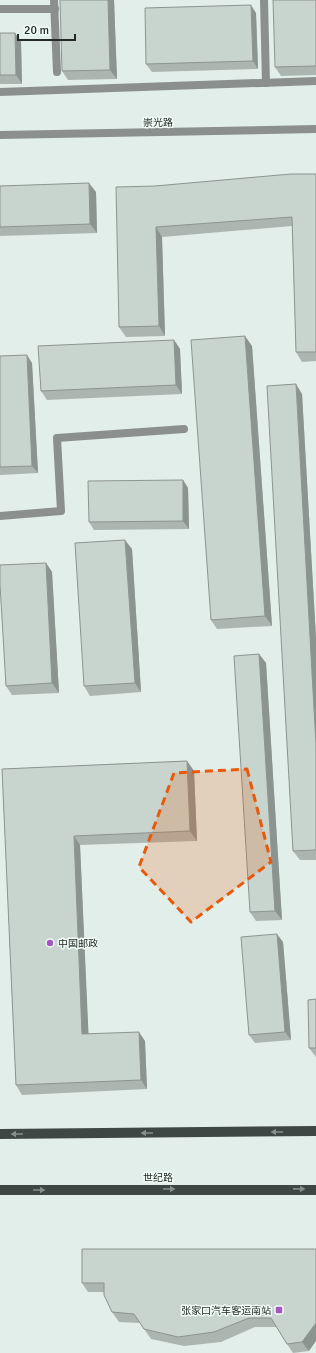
<svg xmlns="http://www.w3.org/2000/svg" width="316" height="1353" font-family="Signika,'Noto Sans SC',sans-serif">
<style>
.lines{fill:none;stroke-linecap:round;stroke-linejoin:round}
.service{stroke:#8b908e;stroke-width:8}
.tertiary{stroke:#8b908e;stroke-width:8}
.primary{stroke:#3f4744;stroke-width:10}
.wall{fill:#acb6b1}
.shaded-wall{fill:#8c9490}
.building{fill:#c8d4ce;stroke:#8c9490}
.oneway{fill:#858f8b}
.marked{fill:#e8590c;fill-opacity:0.2;stroke:#e8590c;stroke-width:3;stroke-dasharray:8 5;stroke-linejoin:round}
.poi-dot{fill:#a755c4;stroke:#effcf6;stroke-width:1.5}
.labels{text-anchor:middle;stroke-width:3;stroke-linejoin:round;paint-order:stroke}
.street-label{font-size:10px;fill:#242927;stroke:#effcf6}
.poi-label{font-size:10px;fill:#242927;stroke:#effcf6;text-anchor:start}
</style>
<rect width="100%" height="100%" fill="#e2eee9"/>
<g class="lines">
<g class="service">
<polyline points="54,0 57,72"/>
<polyline points="264,0 266,83"/>
<polyline points="0,9 55,9"/>
<polyline points="0,92 316,81"/>
<polyline points="0,516 61,511 57,438 184,429"/>
</g>
<polyline class="tertiary" points="0,135 316,129"/>
<g class="primary">
<polyline points="0,1134 316,1131"/>
<polyline points="0,1190 316,1190"/>
</g>
</g>
<g class="wall">
<polygon points="114,0 117,79 68,80 62,71"/>
<polygon points="316,0 316,75 281,76 275,67"/>
<polygon points="256,13 258,69 152,72 146,64"/>
<polygon points="0,33 15,33 21,42 22,84 0,84"/>
<polygon points="316,174 316,361 302,362 296,352 292,226 162,237 165,336 126,337 119,327 155,186"/>
<polygon points="0,186 96,192 97,233 0,236"/>
<polygon points="174,340 180,349 182,394 47,400 41,391"/>
<polygon points="252,346 272,626 217,629 211,620"/>
<polygon points="0,356 32,363 38,473 0,475"/>
<polygon points="302,394 316,638 316,860 300,860 293,851"/>
<polygon points="183,480 188,488 189,529 94,530 89,522"/>
<polygon points="132,549 141,692 90,696 84,686"/>
<polygon points="46,563 52,572 59,693 12,695 6,686"/>
<polygon points="259,654 266,663 282,920 256,921 250,912"/>
<polygon points="187,761 194,771 197,841 80,845 88,1034 145,1041 147,1089 22,1095 16,1085 2,769"/>
<polygon points="283,942 291,1040 255,1043 249,1035"/>
<polygon points="316,999 316,1057 309,1048"/>
<polygon points="316,1249 309,1351 293,1353 276,1327 255,1327 221,1342 184,1346 151,1339 140,1323 119,1322 112,1312 104,1292 88,1292 82,1283"/>
</g>
<g class="shaded-wall">
<polygon points="108,0 114,0 117,79 110,70"/>
<polygon points="251,5 256,13 258,69 253,61"/>
<polygon points="15,33 21,42 22,84 16,75"/>
<polygon points="89,183 96,192 97,233 90,224"/>
<polygon points="156,227 162,237 165,336 159,326"/>
<polygon points="245,336 252,346 272,626 265,616"/>
<polygon points="174,340 180,349 182,394 176,385"/>
<polygon points="27,355 32,363 38,473 32,466"/>
<polygon points="296,384 302,394 316,638 316,745"/>
<polygon points="183,480 188,488 189,529 183,521"/>
<polygon points="125,540 132,549 141,692 135,683"/>
<polygon points="46,563 52,572 59,693 52,683"/>
<polygon points="259,654 266,663 282,920 275,911"/>
<polygon points="187,761 194,771 197,841 190,831"/>
<polygon points="74,836 80,845 89,1044 82,1034"/>
<polygon points="277,934 283,942 291,1040 285,1032"/>
<polygon points="139,1032 145,1041 147,1089 141,1080"/>
<polygon points="316,1323 316,1341 309,1351 302,1342"/>
</g>
<g class="building">
<polygon points="60,0 108,0 110,70 62,71"/>
<polygon points="273,0 316,0 316,66 275,67"/>
<polygon points="251,5 253,61 146,64 145,8"/>
<polygon points="0,33 15,33 16,75 0,75"/>
<polygon points="291,174 316,174 316,352 296,352 292,217 156,227 159,326 119,327 116,187 155,186"/>
<polygon points="89,183 90,224 0,227 0,186"/>
<polygon points="245,336 265,616 211,620 191,340"/>
<polygon points="174,340 176,385 41,391 38,346"/>
<polygon points="27,355 32,466 0,467 0,356"/>
<polygon points="296,384 316,745 316,850 293,851 267,386"/>
<polygon points="183,480 183,521 89,522 88,481"/>
<polygon points="125,540 135,683 84,686 75,543"/>
<polygon points="46,563 52,683 6,686 0,585 0,565"/>
<polygon points="259,654 275,911 250,912 234,656"/>
<polygon points="187,761 190,831 74,836 82,1034 139,1032 141,1080 16,1085 2,769"/>
<polygon points="277,934 285,1032 249,1035 241,937"/>
<polygon points="316,999 316,1048 309,1048 308,1000"/>
<polygon points="82,1249 316,1249 316,1323 302,1342 287,1344 271,1318 249,1318 214,1332 178,1337 144,1329 134,1314 112,1312 104,1295 104,1283 82,1283"/>
</g>
<defs><path id="oneway-solid" d="M-6-.8H1V-3.2L6.5 0L1 3.2V.8H-6Z"/></defs>
<g class="oneway">
<use href="#oneway-solid" transform="translate(277 1132) rotate(180)"/>
<use href="#oneway-solid" transform="translate(147 1133) rotate(180)"/>
<use href="#oneway-solid" transform="translate(17 1134) rotate(180)"/>
<use href="#oneway-solid" transform="translate(169 1189)"/>
<use href="#oneway-solid" transform="translate(299 1189) rotate(1)"/>
<use href="#oneway-solid" transform="translate(39 1190)"/>
</g>
<path class="marked" d="M247,769L271,862L191,922L139,867L174,773Z"/>
<g class="poi-dot">
<circle cx="50" cy="943" r="4"/>
<rect x="275" y="1306" width="8" height="8" rx="2"/>
</g>
<g class="labels">
<g class="street-label">
<text transform="translate(158 122) rotate(-1)" y="4">崇光路</text>
<text x="158" y="1181">世纪路</text>
</g>
<g class="poi-label">
<text x="58" y="947">中国邮政</text>
<text x="271" y="1314" text-anchor="end">张家口汽车客运南站</text>
</g>
</g>
<path d="M18 34v6h57v-6" fill="none" stroke="#242927" stroke-width="2"/>
<text x="24" y="34" font-size="12" fill="#242927" stroke="#effcf6" stroke-width="3" paint-order="stroke">20 m</text>
</svg>
